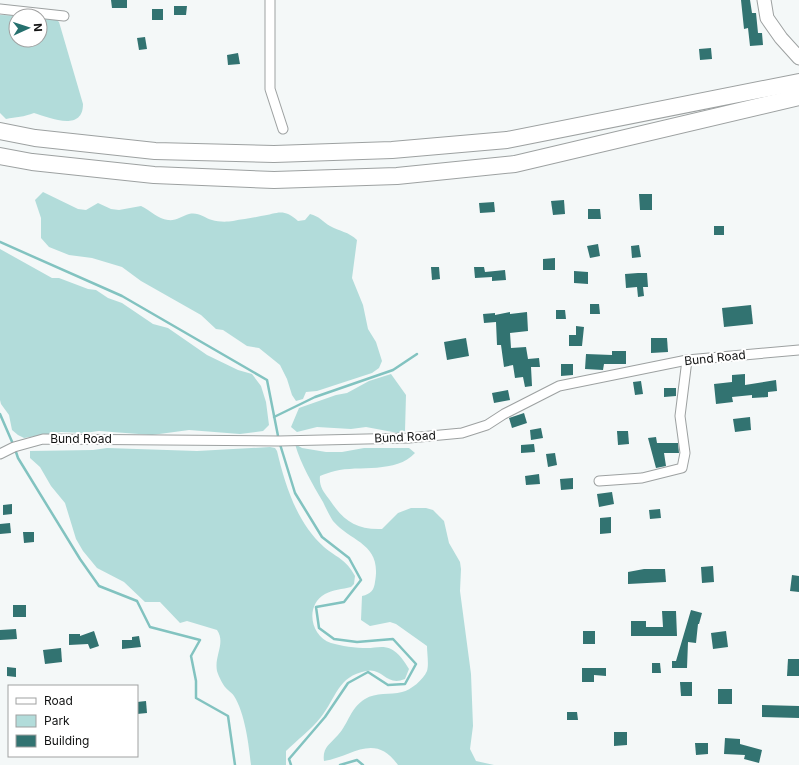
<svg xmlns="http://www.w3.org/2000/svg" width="799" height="765" font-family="Inter,sans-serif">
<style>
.green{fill:#b2dcda}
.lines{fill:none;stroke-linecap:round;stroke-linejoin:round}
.stream{stroke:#82c3c0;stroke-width:2.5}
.building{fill:#327371}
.street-casing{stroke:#9da1a1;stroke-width:11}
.secondary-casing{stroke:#9da1a1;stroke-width:15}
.highway-casing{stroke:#9da1a1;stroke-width:18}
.street{stroke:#fff;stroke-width:9}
.secondary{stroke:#fff;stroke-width:13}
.highway{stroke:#fff;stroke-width:16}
.labels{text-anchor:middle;stroke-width:4;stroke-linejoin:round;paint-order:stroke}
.street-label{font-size:12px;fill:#121313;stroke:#fff}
</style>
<rect width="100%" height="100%" fill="#f4f8f8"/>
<g class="green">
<path d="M0,15L28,16H16V40H40V17L56,19L59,22L83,104C83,133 48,117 34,113C24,117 16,117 6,119L0,113Z"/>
<path d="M43,192L78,209L86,210L98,203L111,209L119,210L141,206C150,210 158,219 168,220C176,221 182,216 189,214C199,212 204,218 212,220C218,222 227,222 233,221C243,219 252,218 261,216C277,214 283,207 298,221L305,220L310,214C319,216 323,222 330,226C339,231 349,232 357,240L352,278L363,305L368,329L376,342L382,361L379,368L372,373L317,391L306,392L303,399L296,401L292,395L287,379L280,365L259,348L247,346L223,330L216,329L201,315L141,281L122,267L92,258L69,255L49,247L41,238V218L35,200Z"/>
<polygon points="0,249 52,278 59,278 88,289 96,290 108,298 122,303 153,324 168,328 207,355 238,370 252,374 261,386 266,402 269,425 263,431 240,434 189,430 152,435 99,431 84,433 61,432 24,438 18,435 12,430 9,415 1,404 0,400"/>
<polygon points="391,374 406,395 405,431 398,433 366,427 351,429 317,427 297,432 291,427 299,408 336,395 347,393 369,381"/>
<path d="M295,444L302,448L326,452H342L364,448H409L415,453C396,474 359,465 335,471C330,472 325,474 320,476C319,486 323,491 329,499C343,520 355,530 382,529L398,513L411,508H426L433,510L444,521L449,543L460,562L461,569L460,591L471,674L473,726L470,749L476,761L494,765H398C375,732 353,756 324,761C322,748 330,744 338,735C349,723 350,708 365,699C376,692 390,695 402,692C411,690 423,680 427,671C429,664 427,653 427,646L396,624L390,622L370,626L361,620L362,596C371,594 374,590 375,582C382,543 352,543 333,521C329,515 326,508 323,502C312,483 301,465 295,444Z"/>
<path d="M270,447L275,448L277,451C285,485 297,523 324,547C337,558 346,559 355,576L354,584L351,587C343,589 332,590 325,594C305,605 310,636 331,643C341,646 356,648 367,648C375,648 383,645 391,649C399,653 404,661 409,669L405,679C386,687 383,667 366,671C338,676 336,698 321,717C311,730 297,740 286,751V765H251C249,746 245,713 234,696C233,694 230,692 228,690C223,686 219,677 217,671C214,656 226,643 217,630L187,621L180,623L160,602H145L124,582L97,568L83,551L76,539L65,503L51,486L40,467L30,458V451L93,450L107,448L197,451Z"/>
</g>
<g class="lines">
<g class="stream">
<polyline points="0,242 122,296 267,380 279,441 295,493 322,537 349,558 361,580 344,602 316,607 319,628 334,639 357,642 393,639 416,664 405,684 388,685 368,672 348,683 325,717 289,759 291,765"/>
<polyline points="0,414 13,444"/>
<polyline points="274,417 315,397 393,370 417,354"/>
<polyline points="15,449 18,458 80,559 99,586 137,601 150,627 200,640 191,656 196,681 196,698 228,716 235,765"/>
<polyline points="340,765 357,760 363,765"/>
</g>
</g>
<g class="building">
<polygon points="111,0 127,0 127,8 112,8"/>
<polygon points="741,0 750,0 752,13 756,13 758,33 762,33 763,45 750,46 748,28 744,29"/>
<polygon points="174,6 187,6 186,15 174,15"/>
<rect x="152" y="9" width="11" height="11"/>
<polygon points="145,37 147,49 139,50 137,38"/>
<polygon points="711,48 712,59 700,60 699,49"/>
<polygon points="238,53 240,64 228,65 227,55"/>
<polygon points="639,194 652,194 652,210 640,210"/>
<polygon points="564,200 565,214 553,215 551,201"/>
<polygon points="494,202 495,212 480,213 479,203"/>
<polygon points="588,209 600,209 601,219 588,219"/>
<rect x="714" y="226" width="10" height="9"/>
<polygon points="598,244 600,256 590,258 587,246"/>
<polygon points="639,245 641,257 632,258 631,246"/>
<polygon points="555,258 555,270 543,270 543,259"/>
<polygon points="431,267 439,267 440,279 432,280"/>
<polygon points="474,267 484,267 485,272 505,270 506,280 492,281 492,277 475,278"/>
<polygon points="574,271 588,272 588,284 574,283"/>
<polygon points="638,273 647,273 648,287 643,287 644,296 638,297 637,287 626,288 625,274"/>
<polygon points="590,304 599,304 600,314 590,314"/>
<polygon points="751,305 753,324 724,327 722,308"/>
<polygon points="556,310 565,310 566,319 556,319"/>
<polygon points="510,312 510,314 527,312 528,331 510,333 511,348 526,347 528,359 539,358 540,367 531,367 532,386 525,387 523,377 515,378 513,365 504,367 501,345 497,345 496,322 484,323 483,314 495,313 495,315"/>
<polygon points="576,326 584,327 582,346 569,346 569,335 576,335"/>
<polygon points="466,338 469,356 447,360 444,342"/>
<polygon points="651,338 667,338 668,352 651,353"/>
<polygon points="612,351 626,351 626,364 604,364 603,370 585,369 586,354 612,355"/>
<polygon points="561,364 573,364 573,375 561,376"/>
<polygon points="745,374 745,385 776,380 777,391 768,392 768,397 752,398 752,395 732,397 733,402 716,404 714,384 732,382 732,375"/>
<polygon points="641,381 643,394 635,395 633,382"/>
<polygon points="664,388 676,388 676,396 664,397"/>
<polygon points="508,390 510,400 494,403 492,393"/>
<polygon points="524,413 527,423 512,428 509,418"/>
<polygon points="750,417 751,430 735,432 733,419"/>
<polygon points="541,428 543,438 531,440 530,430"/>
<polygon points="617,431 628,431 629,444 618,445"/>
<polygon points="656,437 657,443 678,443 679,453 664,453 666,466 656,468 648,438"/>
<polygon points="534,444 535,452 521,453 521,445"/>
<polygon points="555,453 557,465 548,467 546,454"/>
<polygon points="539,474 540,484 526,485 525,476"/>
<polygon points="573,478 573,489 561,490 560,479"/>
<polygon points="612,492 614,504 599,507 597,494"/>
<polygon points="12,504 12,514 3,515 3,505"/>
<polygon points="660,509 661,518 650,519 649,510"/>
<polygon points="611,517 611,533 600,534 600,518"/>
<polygon points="10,523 11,533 0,534 0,524"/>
<polygon points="23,532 34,532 34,542 24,543"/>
<polygon points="713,566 714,582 702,583 701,567"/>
<polygon points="644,569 665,569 666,582 628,584 628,572"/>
<polygon points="792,575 799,576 799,592 790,591"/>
<rect x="13" y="605" width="13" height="12"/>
<polygon points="691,610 702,613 699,624 698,624 696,643 688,642 687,668 672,668 672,661 676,661"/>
<polygon points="662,611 676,611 677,636 631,636 631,621 646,621 646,627 663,627"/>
<polygon points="16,629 17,639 0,640 0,630"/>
<polygon points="94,631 99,646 90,649 88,644 69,645 69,634 80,634 80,636"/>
<rect x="583" y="631" width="12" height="13"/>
<polygon points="726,631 728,647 713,649 711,633"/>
<polygon points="139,636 141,647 122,649 122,640 132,640 132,637"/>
<polygon points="61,648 62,662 45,664 43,650"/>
<polygon points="788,659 799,659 799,676 787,676"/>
<polygon points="652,663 660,663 661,673 652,673"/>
<polygon points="7,667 16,668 16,677 7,676"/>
<polygon points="582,668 606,668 606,676 594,675 594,682 582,682"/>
<polygon points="680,682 692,682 692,696 681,696"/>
<rect x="718" y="689" width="14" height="15"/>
<polygon points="146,701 147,713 137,714 137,702"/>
<polygon points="762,705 799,706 799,718 762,717"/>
<polygon points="567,712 577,712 578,720 567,720"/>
<polygon points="614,732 627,732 627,745 614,746"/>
<polygon points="725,738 740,739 740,744 762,750 759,763 744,759 745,755 724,754"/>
<polygon points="695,743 708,743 708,754 696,755"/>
</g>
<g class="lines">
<defs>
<g id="street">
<polyline points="270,0 270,89 283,129"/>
<polyline points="0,9 64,16"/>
<polyline points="0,454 14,447 43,439 279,441 409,438 462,433 487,425 504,414 559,386 687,360 799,350"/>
<polyline points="599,481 642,478 682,468 685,453 680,416 687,360"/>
</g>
<polyline id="secondary" points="764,0 767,18 781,38 799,58"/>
<g id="highway">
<polyline points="0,131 35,138 155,151 274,154 392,150 507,140 799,82"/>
<polyline points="0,156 32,162 154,175 274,180 397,176 515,164 799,97"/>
</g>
</defs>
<use href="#street" class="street-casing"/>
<use href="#secondary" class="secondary-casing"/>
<use href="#highway" class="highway-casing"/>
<use href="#street" class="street"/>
<use href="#secondary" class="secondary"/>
<use href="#highway" class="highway"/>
</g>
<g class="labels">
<g class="street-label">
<text transform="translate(715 358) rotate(-6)" y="4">Bund Road</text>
<text transform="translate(405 437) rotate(-3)" y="4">Bund Road</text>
<text x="81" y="443">Bund Road</text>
</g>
</g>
<rect x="8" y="685" width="130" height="72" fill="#ffffff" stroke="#a0a1a1"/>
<rect x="16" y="698" width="20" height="6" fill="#ffffff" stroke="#a0a1a1"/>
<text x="44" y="705" font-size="12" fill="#121313">Road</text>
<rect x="16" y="715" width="20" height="12" fill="#b2dcda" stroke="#a0a1a1"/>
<text x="44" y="725" font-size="12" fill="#121313">Park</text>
<rect x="16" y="735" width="20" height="12" fill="#327371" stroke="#a0a1a1"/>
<text x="44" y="745" font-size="12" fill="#121313">Building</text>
<g transform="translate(28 28) rotate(87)"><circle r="19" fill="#ffffff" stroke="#a0a1a1"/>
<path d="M0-3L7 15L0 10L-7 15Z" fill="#25706e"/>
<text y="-6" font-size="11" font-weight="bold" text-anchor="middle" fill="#121313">N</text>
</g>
</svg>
